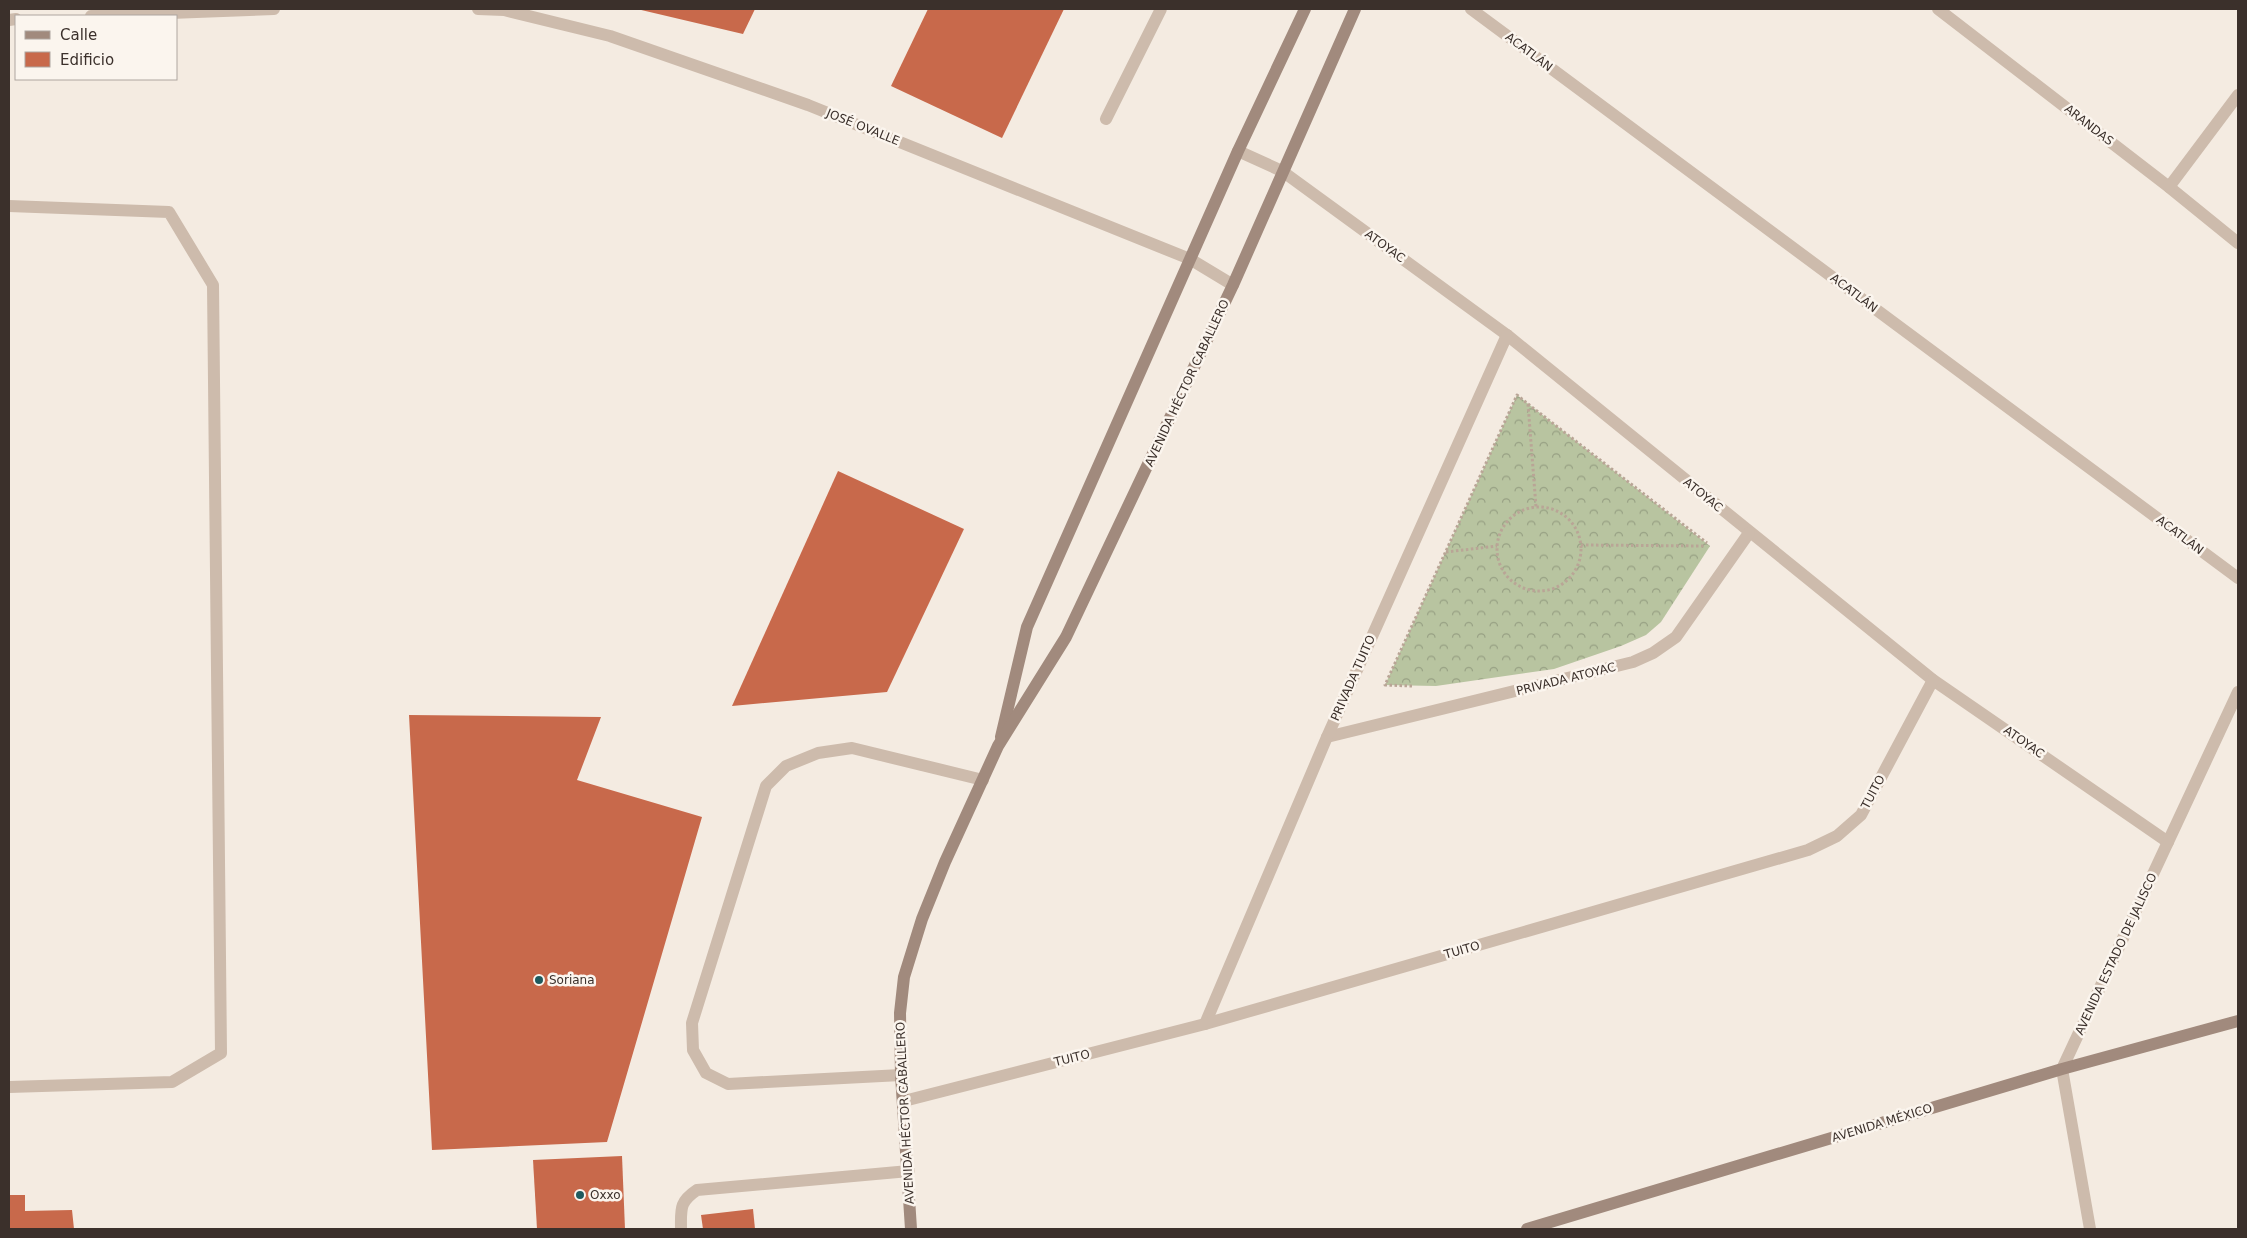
<svg xmlns="http://www.w3.org/2000/svg" width="2247" height="1238" font-family="'DejaVu Sans',sans-serif">
<style>
.forest{fill:url(#forest-crowns)}
.building{fill:#c8694b}
.lines{fill:none;stroke-linecap:round;stroke-linejoin:round}
.path{stroke:#b9a596;stroke-width:3;stroke-dasharray:2.5 2.5;stroke-linecap:butt}
.service{stroke:#cdbbac;stroke-width:12}
.minor{stroke:#cdbbac;stroke-width:12}
.tertiary{stroke:#cdbbac;stroke-width:12}
.secondary{stroke:#a18a7d;stroke-width:12}
.poi-dot{fill:#1f5a5e;stroke:#fbf5ee;stroke-width:2}
.labels{text-anchor:middle;stroke-width:5;stroke-linejoin:round;paint-order:stroke}
.street-label{font-size:12px;fill:#3b302b;stroke:#fbf5ee}
.poi-label{font-size:12px;fill:#3b302b;stroke:#fbf5ee;text-anchor:start}
</style>
<defs>
<pattern id="forest-crowns" width="20" height="18" patternUnits="userSpaceOnUse" patternTransform="scale(1.25)"><rect width="20" height="18" fill="#b8c4a0"/><path d="M2 6a3 3 0 1 1 6 0M12 15a3 3 0 1 1 6 0" fill="none" stroke="#97a083"/></pattern>
</defs>
<rect width="100%" height="100%" fill="#f4ebe1"/>
<polygon class="forest" points="1517,395 1710,546 1661,622 1646,635 1621,646 1554,669 1436,686 1385,685"/>
<g class="building">
<polygon points="637,9 755,9 743,34"/>
<polygon points="928,9 1064,9 1002,138 891,86"/>
<polygon points="838,471 964,529 887,692 732,706"/>
<polygon points="409,715 601,717 577,780 702,817 607,1142 432,1150"/>
<polygon points="622,1156 625,1229 537,1229 533,1160"/>
<polygon points="9,1195 25,1195 25,1211 72,1210 74,1229 9,1229"/>
<polygon points="753,1209 755,1229 703,1229 701,1215"/>
</g>
<g class="lines">
<g class="path">
<polyline points="1528,404 1707,543"/>
<circle cx="1539" cy="549" r="42"/>
<polyline points="1581,545 1706,546"/>
<polyline points="1446,552 1497,546"/>
<polyline points="1412,686 1385,685 1517,395 1528,404 1536,507"/>
</g>
<g class="service">
<polyline points="1106,119 1161,9"/>
<polyline points="9,206 169,212 213,285 221,1053 172,1082 9,1087"/>
<polyline points="901,1075 728,1084 706,1073 693,1050 692,1023 766,786 786,766 818,753 852,748 983,780"/>
<path d="M681,1229C681,1209 679,1202 697,1190L909,1171"/>
</g>
<g class="minor">
<polyline points="478,9 504,10 610,36 808,105 1190,259 1233,285"/>
<polyline points="1471,9 2238,578"/>
<polyline points="1938,9 2169,187 2238,243"/>
<polyline points="91,16 274,9"/>
<polyline points="9,20 16,19"/>
<polyline points="1238,151 1282,171 1507,335 1933,680 2168,842"/>
<polyline points="2169,187 2238,95"/>
<polyline points="1327,737 1633,662 1653,653 1676,637 1749,533"/>
<polyline points="1205,1024 1327,737 1507,335"/>
<polyline points="2062,1069 2090,1229"/>
<polyline points="904,1101 1205,1024 1808,850 1837,836 1861,815 1933,680"/>
</g>
<polyline class="tertiary" points="2062,1069 2238,692"/>
<g class="secondary">
<polyline points="1001,737 1027,627 1238,151 1305,9"/>
<polyline points="911,1229 901,1075 900,1013 904,977 922,919 945,862 998,746 1066,637 1233,285 1355,9"/>
<polyline points="1527,1229 2062,1069 2238,1021"/>
</g>
</g>
<g class="poi-dot">
<circle cx="539" cy="980" r="5"/>
<circle cx="580" cy="1195" r="5"/>
</g>
<g class="labels">
<g class="street-label">
<text transform="translate(1529 52) rotate(37)" y="4">ACATLÁN</text>
<text transform="translate(2089 125) rotate(38)" y="4">ARANDAS</text>
<text transform="translate(863 127) rotate(22)" y="4">JOSÉ OVALLE</text>
<text transform="translate(1385 246) rotate(36)" y="4">ATOYAC</text>
<text transform="translate(1854 293) rotate(37)" y="4">ACATLÁN</text>
<text transform="translate(1187 383) rotate(-65)" y="4">AVENIDA HÉCTOR CABALLERO</text>
<text transform="translate(1703 495) rotate(39)" y="4">ATOYAC</text>
<text transform="translate(2180 535) rotate(37)" y="4">ACATLÁN</text>
<text transform="translate(1353 678) rotate(-66)" y="4">PRIVADA TUITO</text>
<text transform="translate(1566 679) rotate(-14)" y="4">PRIVADA ATOYAC</text>
<text transform="translate(2024 742) rotate(35)" y="4">ATOYAC</text>
<text transform="translate(1873 792) rotate(-62)" y="4">TUITO</text>
<text transform="translate(1462 950) rotate(-16)" y="4">TUITO</text>
<text transform="translate(2116 954) rotate(-65)" y="4">AVENIDA ESTADO DE JALISCO</text>
<text transform="translate(1072 1058) rotate(-14)" y="4">TUITO</text>
<text transform="translate(905 1113) rotate(-93)" y="4">AVENIDA HÉCTOR CABALLERO</text>
<text transform="translate(1882 1123) rotate(-17)" y="4">AVENIDA MÉXICO</text>
</g>
<g class="poi-label">
<text x="549" y="984">Soriana</text>
<text x="590" y="1199">Oxxo</text>
</g>
</g>
<rect width="2247" height="1238" fill="none" stroke="#3b302b" stroke-width="20"/>
<rect x="15" y="15" width="162" height="65" fill="#fbf5ee" stroke="#aea6a0"/>
<rect x="25" y="31" width="25" height="8" fill="#a18a7d" stroke="#aea6a0"/>
<text x="60" y="40" font-size="15" fill="#3b302b">Calle</text>
<rect x="25" y="52" width="25" height="15" fill="#c8694b" stroke="#aea6a0"/>
<text x="60" y="65" font-size="15" fill="#3b302b">Edificio</text>
</svg>
